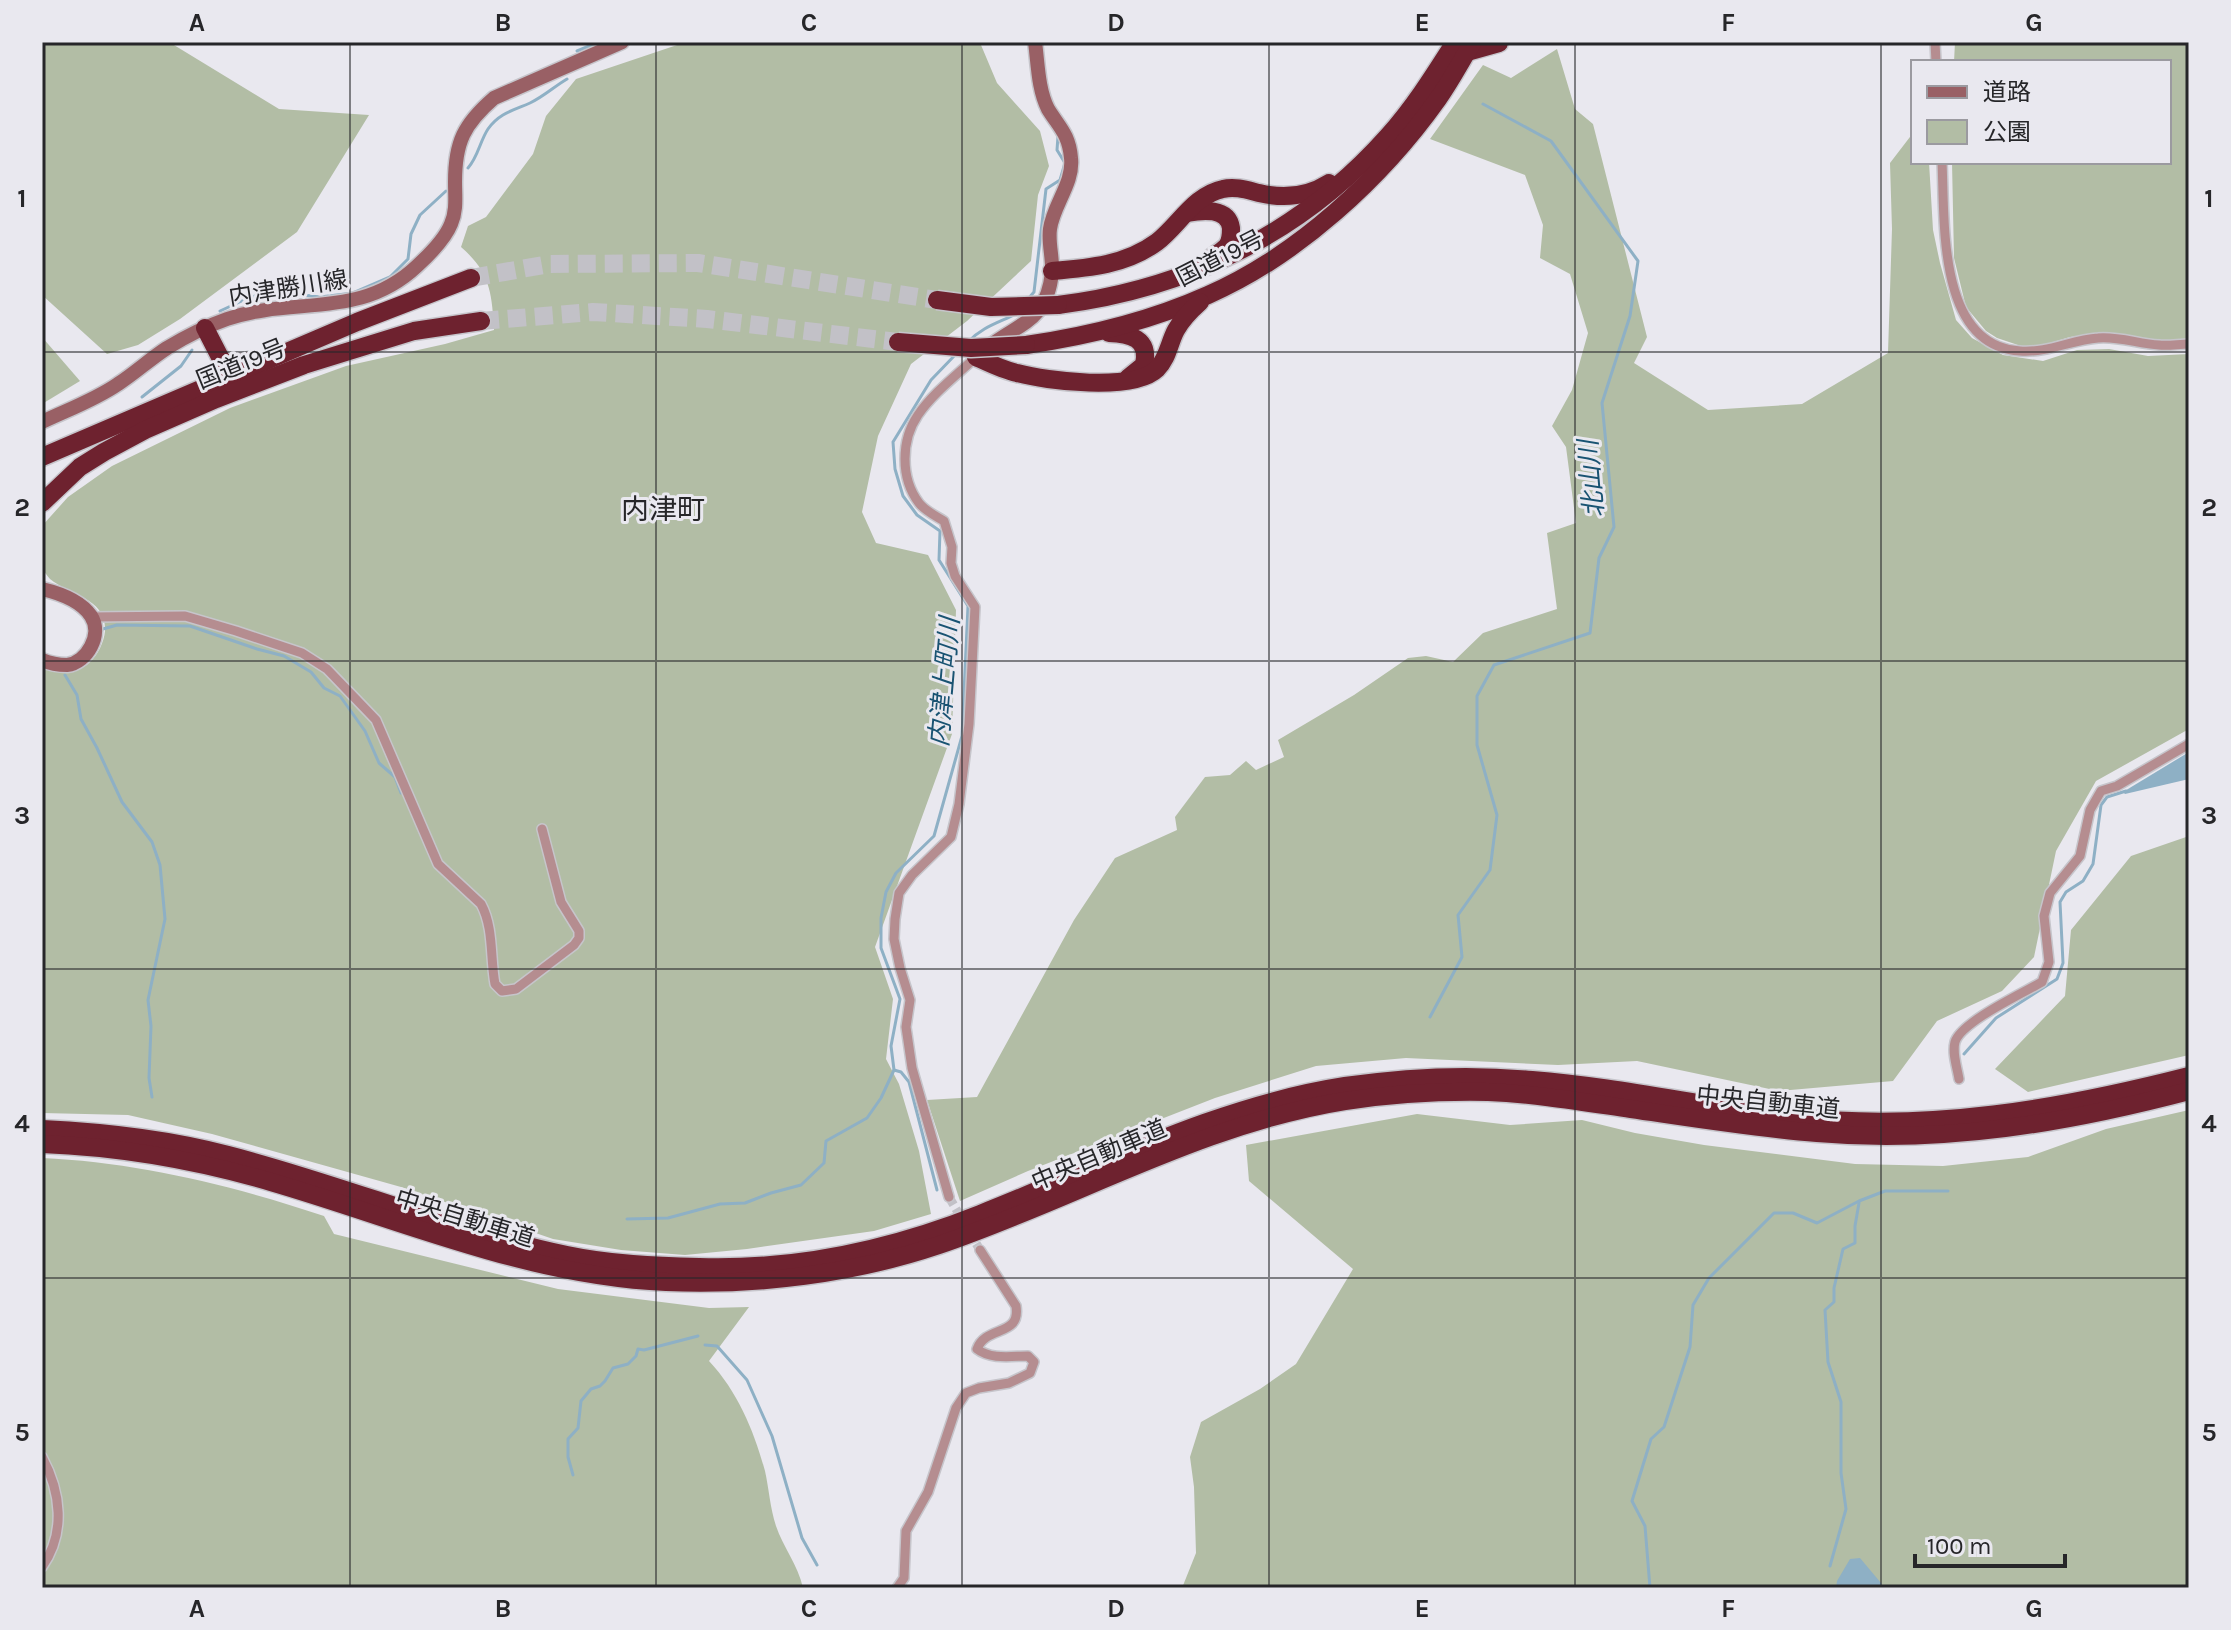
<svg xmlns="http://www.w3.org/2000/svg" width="2231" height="1630" font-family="Karla,'Noto Sans JP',sans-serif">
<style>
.green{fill:#b2bda5}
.water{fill:#8eb0c5}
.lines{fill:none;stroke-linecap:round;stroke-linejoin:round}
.stream{stroke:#8eb0c5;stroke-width:3}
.street-tunnel{stroke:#c2c1c7;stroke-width:9;stroke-dasharray:9 4.5;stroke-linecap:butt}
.highway-tunnel{stroke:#c2c1c7;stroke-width:18;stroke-dasharray:18 9;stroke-linecap:butt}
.street-casing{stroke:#c6c5cb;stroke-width:12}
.secondary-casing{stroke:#c6c5cb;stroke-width:17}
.highway-casing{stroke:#c6c5cb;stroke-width:21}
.street{stroke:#b58d90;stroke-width:9}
.secondary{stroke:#996065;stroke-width:14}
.highway{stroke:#6e222f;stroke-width:18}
.highway-bridge-casing{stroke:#c6c5cb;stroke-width:21;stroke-linecap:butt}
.highway-bridge{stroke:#6e222f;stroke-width:18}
.grid{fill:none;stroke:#262629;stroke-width:2;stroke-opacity:0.55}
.labels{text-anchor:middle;stroke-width:6;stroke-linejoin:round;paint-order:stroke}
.street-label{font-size:24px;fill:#262629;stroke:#e9e8ef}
.water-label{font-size:26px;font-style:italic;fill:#195372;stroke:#e9e8ef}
.quarter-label{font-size:28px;fill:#262629;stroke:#e9e8ef}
.neatline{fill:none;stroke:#262629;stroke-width:3}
.grid-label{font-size:26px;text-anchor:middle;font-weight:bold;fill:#262629}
</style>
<rect width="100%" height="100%" fill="#e9e8ef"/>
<g class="green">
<polygon points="42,42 169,42 279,109 369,115 297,232 180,319 138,345 107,354 42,295"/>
<path d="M686,42L905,44L912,42H973L981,45L997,83L1040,131L1049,166L1038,195L1031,261L967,321L911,364L878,436L862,512L876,543L928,555L956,610L952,734L875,947L893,999L886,1059L899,1084L919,1151L931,1214L874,1231L747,1249L685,1255L621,1250L553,1239L401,1187L212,1134L128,1115L42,1113V668C55,673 79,673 89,663C98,655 104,642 105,631C107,598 69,595 50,579C47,576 45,572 42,569V526L68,497L112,466L230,408L346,366L445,344L494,330C492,293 490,272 461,247L468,226L486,217L533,154L546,116L576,79Z"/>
<polygon points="1955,42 2189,42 2189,339 2152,341 2096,334 2070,337 2040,346 2021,346 1997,338 1986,331 1966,307 1954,258 1952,162 2169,162 2169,62 1954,62"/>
<polygon points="1557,49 1575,109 1593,124 1647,337 1634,363 1708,410 1802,404 1888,353 1892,229 1890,163 1913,133 1913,162 1929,162 1933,230 1940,263 1956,320 1972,338 2003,355 2043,361 2077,350 2109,349 2148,356 2189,354 2189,729 2096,781 2056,851 2034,957 2002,991 1937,1021 1893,1081 1779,1091 1637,1061 1558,1065 1406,1058 1316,1066 1215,1098 1028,1171 960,1201 927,1100 977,1097 1074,920 1115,858 1177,830 1175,817 1205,777 1230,775 1246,761 1256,770 1284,757 1278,740 1354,695 1408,658 1426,656 1453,662 1483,633 1557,609 1547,533 1576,523 1566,447 1552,426 1572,390 1588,333 1570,274 1540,258 1543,225 1525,175 1430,139 1483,65 1511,78"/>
<polygon points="42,337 80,381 42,404"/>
<polygon points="2189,836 2189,1055 2028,1092 1995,1069 2065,996 2071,930 2131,856"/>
<polygon points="2189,1110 2189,1588 1182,1588 1196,1553 1194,1487 1190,1457 1201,1422 1260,1389 1296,1364 1353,1269 1249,1181 1246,1145 1417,1114 1510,1125 1582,1120 1635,1133 1704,1145 1855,1164 1943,1166 2028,1157 2106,1129"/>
<path d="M42,1158C136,1162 235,1186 324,1216L334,1234L558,1289L709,1308L749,1307L709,1361C738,1392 754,1431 765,1471C769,1489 770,1508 776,1526C783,1547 798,1565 803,1588H42Z"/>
</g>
<g class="water">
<polygon points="2189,752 2189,779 2125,794 2123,792"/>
<polygon points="1860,1558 1881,1583 1883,1588 1836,1588 1837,1581 1850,1559"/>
</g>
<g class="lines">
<g class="stream">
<polyline points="577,51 599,42"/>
<path d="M468,168C478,157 480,141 488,129C499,113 514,110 530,103C543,97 555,86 567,79"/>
<polyline points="1028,299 1034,292 1046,189 1060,180 1065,163 1057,150 1058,136"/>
<polyline points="220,311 246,299 269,291 320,297 353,293 390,277 408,259 411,234 420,215 446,191"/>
<path d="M968,342C982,327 998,323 1016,314"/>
<polyline points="142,397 181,366 192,350"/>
<polyline points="42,477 43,476"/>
<polyline points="103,629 117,625 190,626 257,649 284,656 311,672 324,688 340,696 365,731 379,763 395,777 401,793"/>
<polyline points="65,675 77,695 81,719 97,748 122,802 152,842 160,865 165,919 148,1000 151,1026 149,1078 152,1097"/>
<polyline points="1430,1017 1462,957 1458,915 1490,870 1497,815 1477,745 1477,696 1494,665 1590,633 1599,558 1614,527 1602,403 1630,316 1638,261 1551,141 1483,104"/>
<polyline points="1964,1054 1996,1018 2057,979 2063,963 2060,902 2066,892 2083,881 2093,864 2101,805 2107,797 2126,791"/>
<polyline points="894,1070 901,1072 909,1082 937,1190"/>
<polyline points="627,1219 668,1218 720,1204 745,1203 771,1193 801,1185 824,1163 826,1141 867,1118 881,1098 894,1070 891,1046 900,999 881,948 881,918 886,892 896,873 934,836 962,736 968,606 939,560 940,531 917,515 903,496 895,469 893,442 931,380 957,353"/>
<polyline points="705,1345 717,1346 747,1380 772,1436 802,1538 817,1565"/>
<polyline points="573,1475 568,1457 568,1439 578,1428 581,1401 591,1389 600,1386 605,1381 613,1368 628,1364 636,1356 638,1349 644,1350 698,1336"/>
<polyline points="1830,1566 1846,1509 1841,1473 1841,1402 1828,1362 1825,1310 1834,1302 1834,1288 1843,1249 1855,1243 1855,1226 1859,1203"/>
<polyline points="1650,1588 1645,1526 1632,1501 1651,1439 1664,1427 1690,1347 1693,1305 1709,1278 1774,1213 1793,1213 1817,1223 1859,1201 1885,1191 1948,1191"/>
</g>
<polyline class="street-tunnel" points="949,1197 980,1250"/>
<g class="highway-tunnel">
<polyline points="471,278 549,264 698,263 937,300"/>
<polyline points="481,321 593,312 707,319 898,342"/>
</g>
<defs>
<g id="street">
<polyline points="1935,42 1936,62"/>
<path d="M1942,162C1945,221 1937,346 2020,351C2048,353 2071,340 2098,338C2118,336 2139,344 2159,345C2169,346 2179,344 2189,344"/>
<path d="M92,617L185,616L236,631L302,653L327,669L376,720L438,864L481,904C494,928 490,958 495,984L502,991L516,989L574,945L579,938V931L561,902L542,829"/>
<path d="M1959,1079C1957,1067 1952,1053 1955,1042C1961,1022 2023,993 2042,982L2049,962L2044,916L2050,893L2080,856L2090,810L2101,791L2117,786L2189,744"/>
<path d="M949,1197L912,1068L906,1027L910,1000L900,968L894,939L895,919L899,893L912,875L951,837L959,804L969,724L975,607L955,576L951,563L952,547L944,521C936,516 925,511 919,503C900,478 901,440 918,415C933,393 957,375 976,357"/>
<path d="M42,1457C61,1492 66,1533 42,1567"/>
<path d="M897,1588L904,1578L906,1531L928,1492L956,1408L966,1393L979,1388L1009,1383L1030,1373L1034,1362L1028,1356C1012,1356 991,1360 977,1349C986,1325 1021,1337 1016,1306L980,1250"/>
</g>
<g id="secondary">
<path d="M987,348C1020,322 1047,322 1052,272C1053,258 1048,243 1050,229C1053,205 1074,183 1071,158C1069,134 1059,127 1048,109C1038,89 1038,64 1035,42"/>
<path d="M42,422C67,410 95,400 118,384C135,373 150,359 167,348C185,337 207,326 227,319C294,296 360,320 417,266C429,255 445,239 451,224C457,210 455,197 455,182C455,142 464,124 494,98L622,42"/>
<path d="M42,589C59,593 81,601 91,616C103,634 87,663 67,665C59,665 49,663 42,660"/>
</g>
<g id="highway">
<polyline points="1467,52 1499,43"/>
<path d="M1187,213C1202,210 1228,207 1231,228C1231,235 1231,242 1226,247C1222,251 1215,255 1210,259"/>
<path d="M1052,271C1089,268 1126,265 1157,242C1179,225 1194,195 1223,189C1235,186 1247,190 1259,193C1284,199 1307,197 1329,183"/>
<path d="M1058,305C1186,289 1301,234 1388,136C1414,107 1434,75 1455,42"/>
<polyline points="205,328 222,361 232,365 253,360"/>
<path d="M1109,333C1130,334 1150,338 1144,365L1128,378"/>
<path d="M1026,345C1088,336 1150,321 1208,295C1297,256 1382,178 1438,99C1451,81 1461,61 1473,42"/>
<path d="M976,357C989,363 1003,370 1017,373C1047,381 1133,392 1157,369C1168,358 1169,343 1176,330C1182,319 1191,310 1200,302"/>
<polyline points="42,457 357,322 471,278"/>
<polyline points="42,503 80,467 104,452 145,430 216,399 304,365 414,331 481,321"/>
<path d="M42,1129C104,1132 168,1139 228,1155C342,1184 452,1231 567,1255C610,1264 655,1266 699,1267C795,1270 892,1249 980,1214C1100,1167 1216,1106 1345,1086C1407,1077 1470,1074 1532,1080C1620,1087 1707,1107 1795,1117C1929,1132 2060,1109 2189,1076"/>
<path d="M42,1144C120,1147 196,1160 271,1182C402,1220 527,1276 666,1282C757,1286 853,1274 939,1245C1075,1199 1201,1124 1345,1101C1392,1094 1440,1091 1488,1092C1536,1094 1583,1102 1631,1109C1693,1118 1755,1128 1817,1133C1944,1144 2067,1123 2189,1091"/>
</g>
</defs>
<use href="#street" class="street-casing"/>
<use href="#secondary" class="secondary-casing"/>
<use href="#highway" class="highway-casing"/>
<use href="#street" class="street"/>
<use href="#secondary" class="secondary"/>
<use href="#highway" class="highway"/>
<defs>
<g id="highway-bridge">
<polyline points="937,300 991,307 1058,305"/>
<polyline points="898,342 971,348 1026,345"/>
</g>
</defs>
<use href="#highway-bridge" class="highway-bridge-casing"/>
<use href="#highway-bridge" class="highway-bridge"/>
</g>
<path class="grid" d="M350,42V1588M656,42V1588M962,42V1588M1269,42V1588M1575,42V1588M1881,42V1588M42,352H2189M42,661H2189M42,969H2189M42,1278H2189"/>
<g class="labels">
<g class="street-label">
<text transform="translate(1220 258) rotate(-27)" y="8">国道19号</text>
<text transform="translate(288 288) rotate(-9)" y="8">内津勝川線</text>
<text transform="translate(241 364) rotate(-22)" y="8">国道19号</text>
<text transform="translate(1768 1102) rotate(6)" y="8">中央自動車道</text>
<text transform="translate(1099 1155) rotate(-23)" y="8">中央自動車道</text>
<text transform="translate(465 1218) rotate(17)" y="8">中央自動車道</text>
</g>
<g class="water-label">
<text transform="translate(1591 479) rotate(-95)" y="9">北山川</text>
<text transform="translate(944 682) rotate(-85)" y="9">内津上町川</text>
</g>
<g class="quarter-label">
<text x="663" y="519">内津町</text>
</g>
</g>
<rect width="2231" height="1630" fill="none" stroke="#e9e8ef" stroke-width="88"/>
<rect x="1911" y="60" width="260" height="104" fill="#e9e8ef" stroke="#9b9aa0" stroke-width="2"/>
<rect x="1927" y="86" width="40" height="12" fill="#996065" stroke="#9b9aa0" stroke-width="2"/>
<text x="1983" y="100" font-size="24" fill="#262629">道路</text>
<rect x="1927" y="120" width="40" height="24" fill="#b2bda5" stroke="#9b9aa0" stroke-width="2"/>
<text x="1983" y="140" font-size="24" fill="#262629">公園</text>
<path d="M1915 1554v12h150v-12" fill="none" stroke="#262629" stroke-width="4"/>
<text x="1927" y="1554" font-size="24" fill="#262629" stroke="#e9e8ef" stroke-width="6" paint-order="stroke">100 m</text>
<rect x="44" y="44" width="2143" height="1542" class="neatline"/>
<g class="grid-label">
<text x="197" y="31">A</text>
<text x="503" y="31">B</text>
<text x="809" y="31">C</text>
<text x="1116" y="31">D</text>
<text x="1422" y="31">E</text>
<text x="1728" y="31">F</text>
<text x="2034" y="31">G</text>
<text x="22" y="207">1</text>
<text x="2209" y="207">1</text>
<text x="22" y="516">2</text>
<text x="2209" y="516">2</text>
<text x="22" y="824">3</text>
<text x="2209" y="824">3</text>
<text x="22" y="1132">4</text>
<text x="2209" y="1132">4</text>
<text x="22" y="1441">5</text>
<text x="2209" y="1441">5</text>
<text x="197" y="1617">A</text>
<text x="503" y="1617">B</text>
<text x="809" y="1617">C</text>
<text x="1116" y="1617">D</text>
<text x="1422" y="1617">E</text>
<text x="1728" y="1617">F</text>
<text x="2034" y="1617">G</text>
</g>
</svg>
